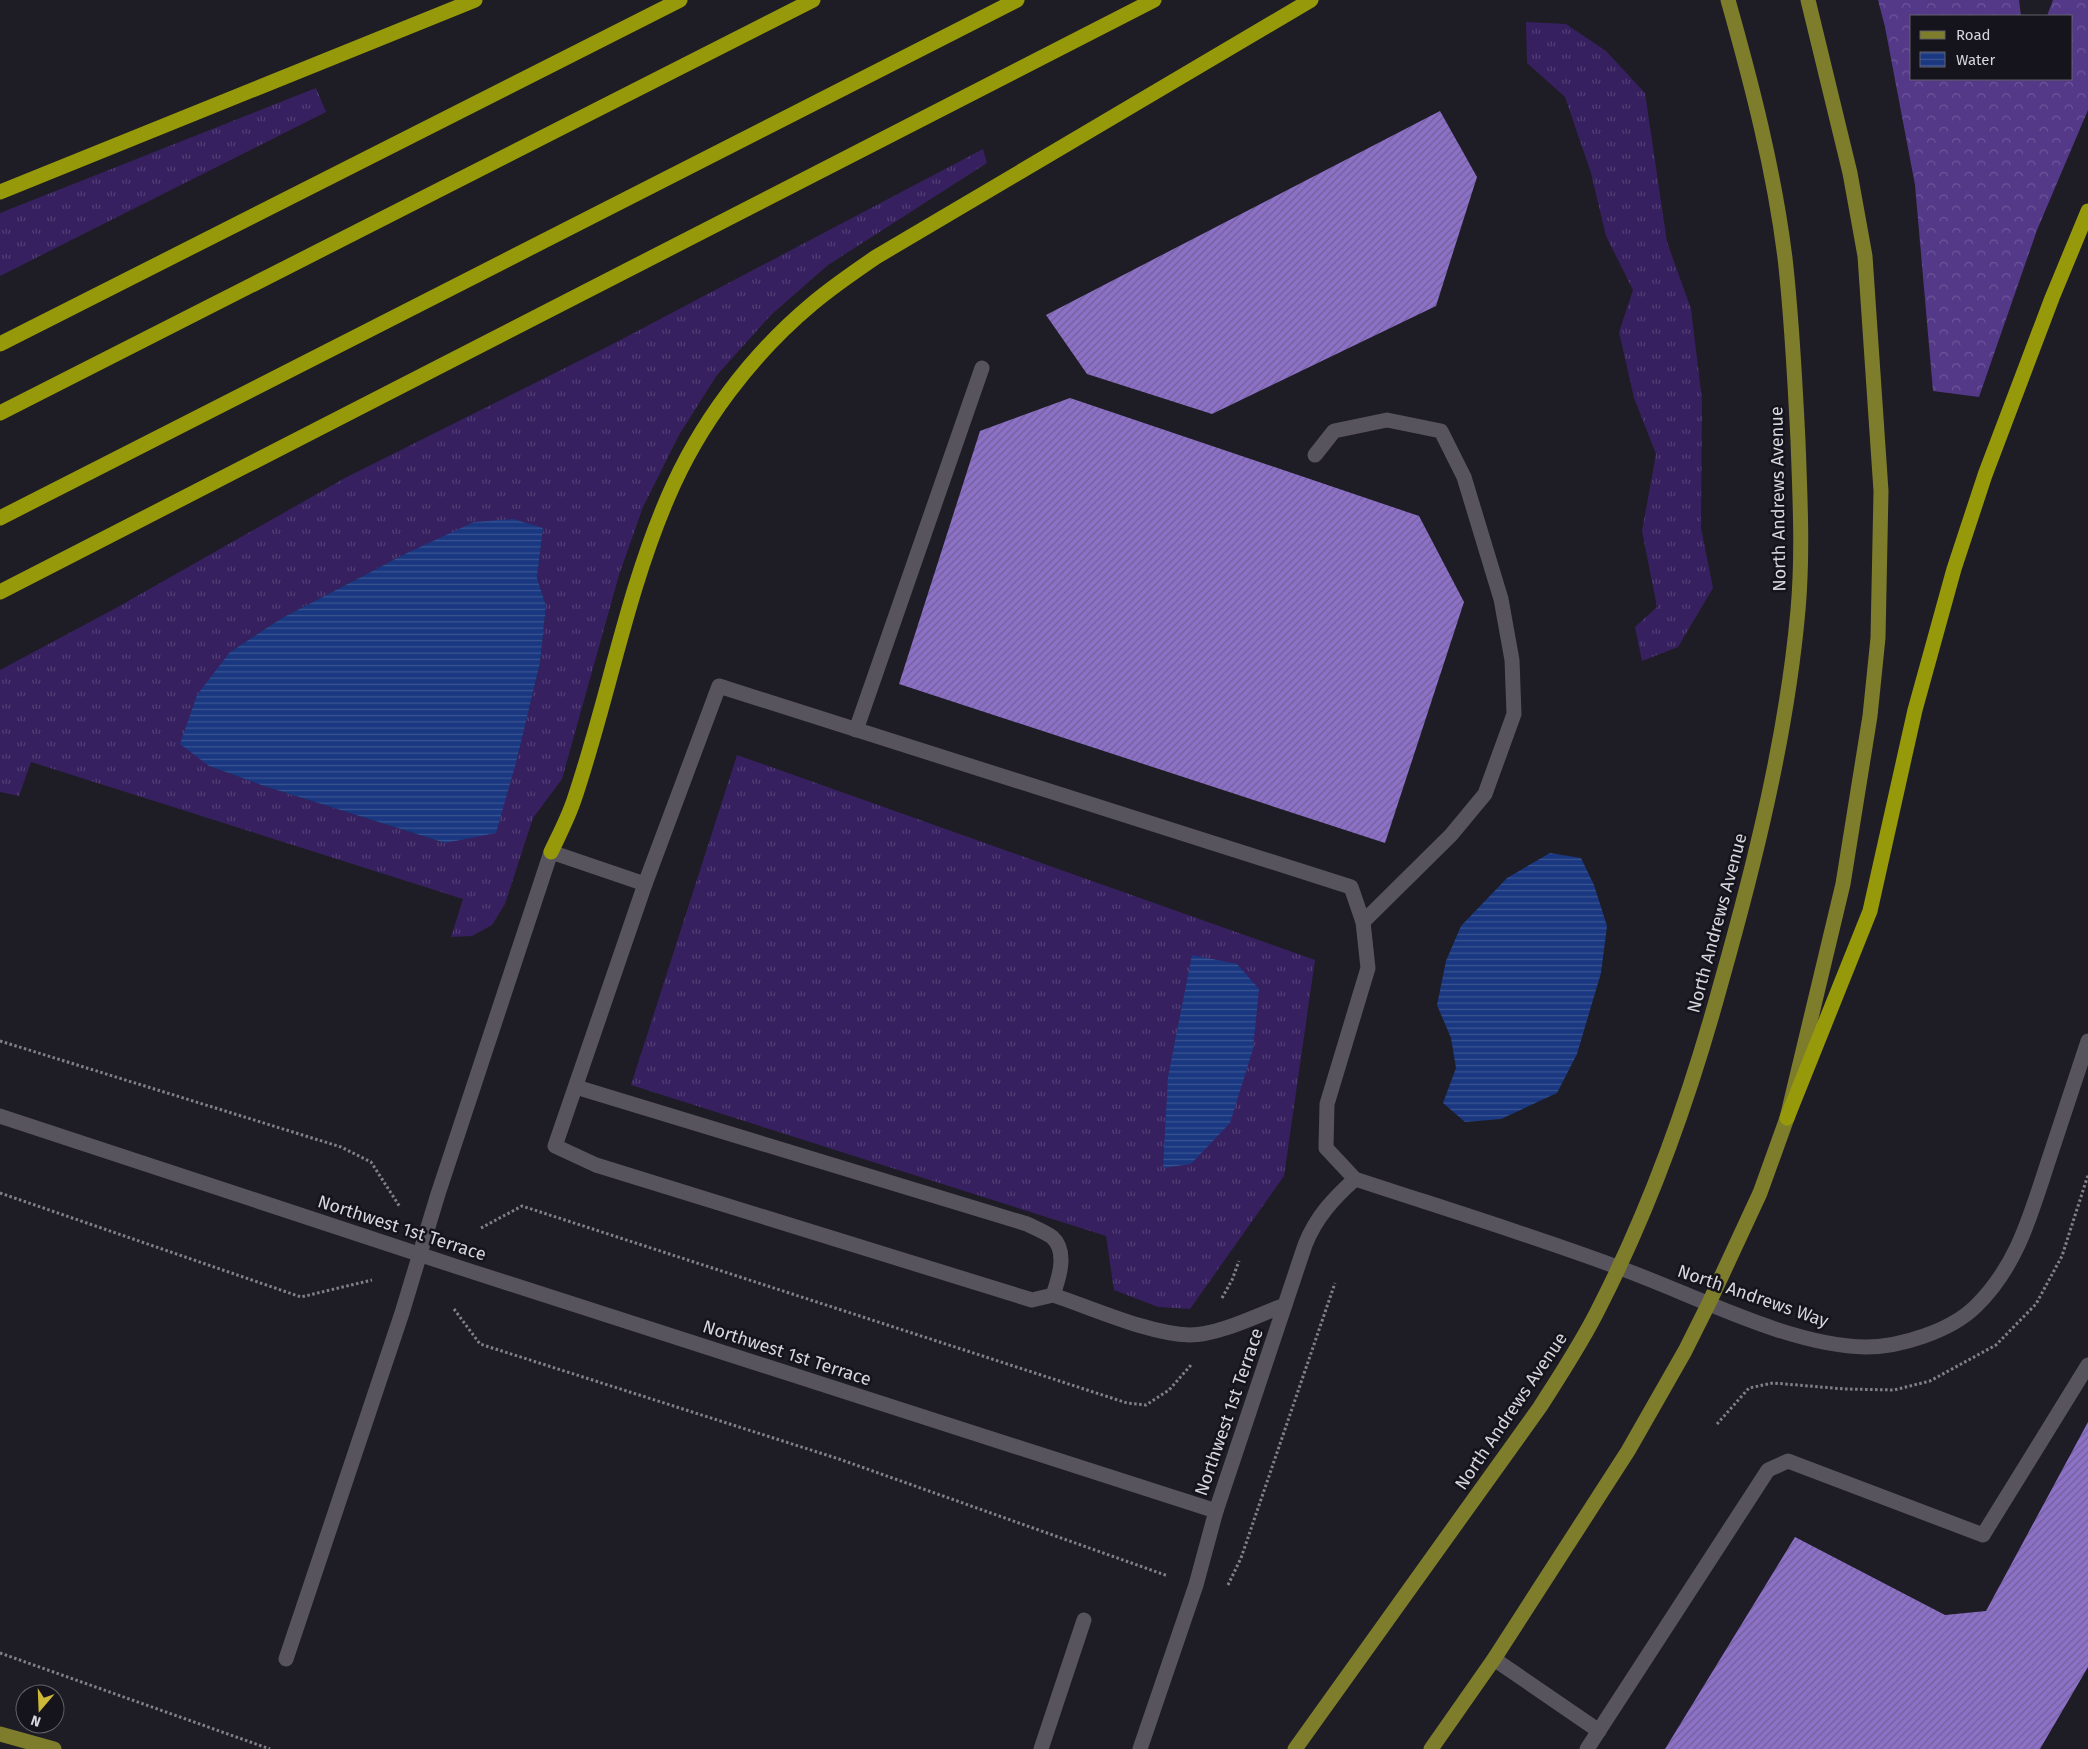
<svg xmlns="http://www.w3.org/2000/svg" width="2088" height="1749" font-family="'Fira Sans',sans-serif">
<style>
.grass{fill:url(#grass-tufts);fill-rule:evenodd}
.forest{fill:url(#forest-crowns)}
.water{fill:url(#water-rules)}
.building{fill:url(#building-hatch)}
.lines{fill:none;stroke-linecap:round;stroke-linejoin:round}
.path{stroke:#828087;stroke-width:3;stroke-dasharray:2.5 2.5;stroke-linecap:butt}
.minor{stroke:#57545e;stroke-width:15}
.major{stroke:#7d7d2b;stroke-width:15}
.highway{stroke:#969909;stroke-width:15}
.labels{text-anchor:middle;stroke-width:5;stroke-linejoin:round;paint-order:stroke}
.street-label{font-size:18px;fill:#d7d6dc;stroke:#15131b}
</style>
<defs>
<pattern id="grass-tufts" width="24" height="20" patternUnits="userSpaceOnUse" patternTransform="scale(1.25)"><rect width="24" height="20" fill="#37205f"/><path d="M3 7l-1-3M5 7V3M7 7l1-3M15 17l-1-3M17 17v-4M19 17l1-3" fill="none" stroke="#534075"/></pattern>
<pattern id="forest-crowns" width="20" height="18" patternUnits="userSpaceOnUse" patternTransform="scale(1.25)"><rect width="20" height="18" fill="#553989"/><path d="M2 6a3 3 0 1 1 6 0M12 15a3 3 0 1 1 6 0" fill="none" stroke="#6d5599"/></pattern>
<pattern id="water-rules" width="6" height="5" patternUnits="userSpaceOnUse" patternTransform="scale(1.25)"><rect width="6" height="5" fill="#1a3881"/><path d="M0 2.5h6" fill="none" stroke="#3b5492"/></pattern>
<pattern id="building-hatch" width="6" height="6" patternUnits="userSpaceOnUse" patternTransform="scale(1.25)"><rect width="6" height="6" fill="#8c71c7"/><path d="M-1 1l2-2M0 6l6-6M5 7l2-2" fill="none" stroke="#716098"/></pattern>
</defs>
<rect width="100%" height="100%" fill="#1e1c24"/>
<g class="grass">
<polygon points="1526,22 1566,24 1606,51 1645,93 1667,242 1691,309 1702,400 1701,528 1713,588 1678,647 1642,661 1635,627 1657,607 1642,531 1656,454 1634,398 1619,332 1633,290 1606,236 1591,173 1565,97 1527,63"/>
<polygon points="316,88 326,112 0,276 0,213"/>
<path d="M983,149L987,163L828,265L771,315L717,375L679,435L643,507L619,575L562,779L533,818L505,904L492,925L472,936L451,937L463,899L31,762L19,796L0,792V670L116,608L345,478L609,346ZM543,528L537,578L546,606L540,663L517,759L445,843L264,786L209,766L230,652L282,618L405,554Z"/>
<polygon points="737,755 1315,960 1284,1176 1190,1309 1158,1307 1114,1290 1106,1236 631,1085"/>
</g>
<polygon class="forest" points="1878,0 2019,0 2021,16 1912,16 1912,79 2072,79 2072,16 2047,16 2053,0 2088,0 2088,110 2037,230 1979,397 1933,391 1915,185 1885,27"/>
<g class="water">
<polygon points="513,519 543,528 537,578 546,606 540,663 517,759 496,833 445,843 264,786 209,766 180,744 197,695 230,652 282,618 405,554 474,522"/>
<polygon points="1550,853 1581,858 1594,885 1607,926 1601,973 1577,1054 1557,1093 1501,1119 1465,1122 1443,1103 1456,1068 1451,1038 1437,1005 1446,961 1461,926 1507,878"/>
<polygon points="1192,955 1237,964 1259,989 1253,1049 1230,1123 1191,1164 1163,1168 1168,1077"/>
</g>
<g class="building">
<polygon points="1440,111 1477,177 1436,306 1212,414 1087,374 1046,315"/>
<polygon points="1070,398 1419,516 1464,602 1385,843 899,684 980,431"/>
<polygon points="2088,1422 2088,1667 2040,1749 1665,1749 1795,1537 1945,1615 1986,1611"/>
</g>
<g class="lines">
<g class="path">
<polyline points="0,1041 341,1147 371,1162 400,1207"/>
<polyline points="0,1193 301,1297 372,1280"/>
<polyline points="481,1228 522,1206 1127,1403 1146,1405 1169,1390 1191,1365"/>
<polyline points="1222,1298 1232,1280 1239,1261"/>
<polyline points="454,1309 480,1344 839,1459 1168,1576"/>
<polyline points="1717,1424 1749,1388 1773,1383 1845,1389 1894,1390 1930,1381 1996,1345 2036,1304 2062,1256 2088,1175"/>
<polyline points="1228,1585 1241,1558 1335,1283"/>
<polyline points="0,1653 270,1749"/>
</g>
<g class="minor">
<polyline points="1315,455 1334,431 1387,420 1441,431 1464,477 1501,599 1512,660 1514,714 1485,794 1451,835 1363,922"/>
<polyline points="856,730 982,368"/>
<path d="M576,1087L1027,1224C1035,1228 1045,1232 1052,1237C1068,1251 1059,1278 1053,1295L1032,1300L596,1165L555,1146L645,884L719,686L1351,887L1363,922L1368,968L1327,1104L1326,1148L1355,1179C1443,1208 1531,1235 1617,1267C1691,1293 1788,1346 1866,1347C1900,1347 1951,1331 1976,1306C2018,1265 2031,1213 2049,1159C2062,1120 2075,1080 2088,1041"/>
<polyline points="0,1116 467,1270 1216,1511"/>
<path d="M1053,1295C1092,1308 1149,1334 1190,1335C1219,1335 1258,1315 1285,1305"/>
<polyline points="286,1659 402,1313 438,1194 551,852 645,884"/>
<polyline points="1494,1659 1599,1731"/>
<polyline points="1041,1749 1084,1620"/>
<path d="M1140,1749L1196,1585L1216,1511L1305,1245C1316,1217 1333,1199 1355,1179"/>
<polyline points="1587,1749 1768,1470 1788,1461 1983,1535 2088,1365"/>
</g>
<g class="major">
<polyline points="0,1734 54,1749"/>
<path d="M1295,1749L1540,1407C1561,1374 1583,1341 1600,1306C1652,1204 1691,1093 1721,983C1755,863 1787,734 1798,610C1803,554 1800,497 1798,441C1795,380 1792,319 1785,258C1774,170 1752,85 1728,0"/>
<polyline points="1431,1749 1494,1659 1628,1451 1685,1351 1709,1303 1760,1193 1787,1118 1843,884 1870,716 1878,638 1881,491 1865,256 1850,173 1808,0"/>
</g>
<g class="highway">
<polyline points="0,192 475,0"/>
<polyline points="0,344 680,0"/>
<polyline points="0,413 813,0"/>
<polyline points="0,518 1017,0"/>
<polyline points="0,592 1154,0"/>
<path d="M551,852C559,835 568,818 574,800C608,700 626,594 668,497C699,424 751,355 812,304C832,287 854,272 876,257L1311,0"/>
<polyline points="1787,1118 1870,911 1915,710 1954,569 1985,475 2052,298 2088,211"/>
</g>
</g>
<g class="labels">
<g class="street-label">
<text transform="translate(1778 499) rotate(-91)" y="6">North Andrews Avenue</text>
<text transform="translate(1717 923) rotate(-75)" y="6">North Andrews Avenue</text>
<text transform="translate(402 1228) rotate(18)" y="6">Northwest 1st Terrace</text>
<text transform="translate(1753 1296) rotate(19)" y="6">North Andrews Way</text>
<text transform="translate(787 1353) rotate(18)" y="6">Northwest 1st Terrace</text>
<text transform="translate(1511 1411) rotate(-56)" y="6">North Andrews Avenue</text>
<text transform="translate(1229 1412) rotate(-71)" y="6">Northwest 1st Terrace</text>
</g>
</g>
<rect x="1910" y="15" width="162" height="65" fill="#15131b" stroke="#636168"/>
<rect x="1920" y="31" width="25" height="8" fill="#7d7d2b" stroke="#636168"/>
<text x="1956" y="40" font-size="15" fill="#d7d6dc">Road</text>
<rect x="1920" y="52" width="25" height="15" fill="url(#water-rules)" stroke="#636168"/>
<text x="1956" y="65" font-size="15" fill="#d7d6dc">Water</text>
<g transform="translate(40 1709) rotate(199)"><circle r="24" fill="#15131b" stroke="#636168"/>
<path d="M0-4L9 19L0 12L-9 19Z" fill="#ceb837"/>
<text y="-8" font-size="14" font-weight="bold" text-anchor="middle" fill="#d7d6dc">N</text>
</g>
</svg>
